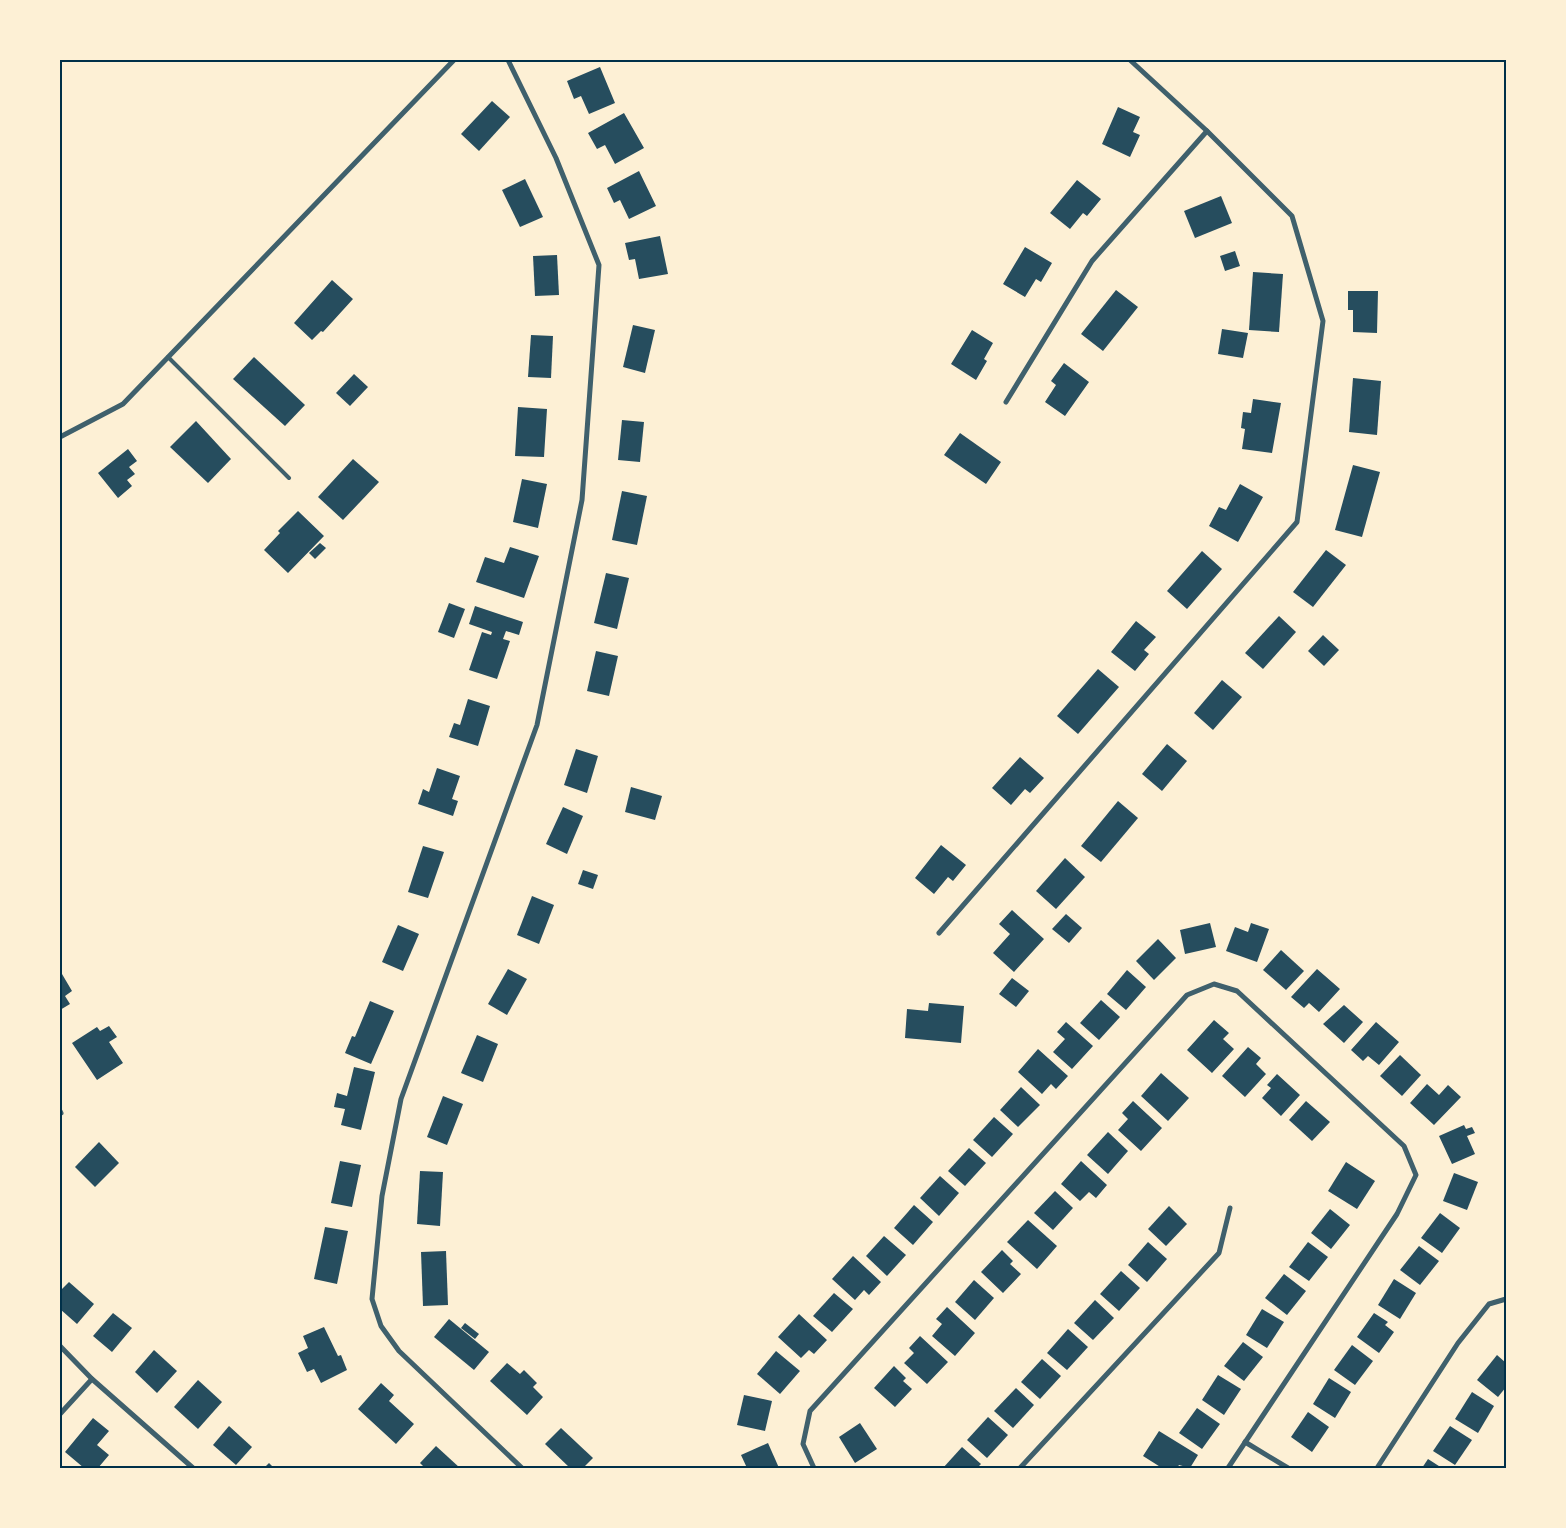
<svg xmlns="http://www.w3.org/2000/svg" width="1566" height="1528" font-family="'Source Sans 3',sans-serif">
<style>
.building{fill:#264d5e}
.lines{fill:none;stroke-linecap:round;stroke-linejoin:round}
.service{stroke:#3f606c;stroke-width:4}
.minor{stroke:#3f606c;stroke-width:5}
.neatline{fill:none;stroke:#003049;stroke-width:2}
</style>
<rect width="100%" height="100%" fill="#fdf0d5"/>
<g class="building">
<polygon points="600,67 615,103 589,114 581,96 574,99 567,81"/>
<polygon points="492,101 510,117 479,151 461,134"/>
<polygon points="1118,107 1140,117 1133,132 1140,135 1130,157 1102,144"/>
<polygon points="624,113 644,148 615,164 605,145 597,149 588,133"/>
<polygon points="639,171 656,206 629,219 620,200 614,203 607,188"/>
<polygon points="525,179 543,217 520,227 502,190"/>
<polygon points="1077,180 1101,199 1087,216 1083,213 1070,229 1050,213"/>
<polygon points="1221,196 1232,223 1195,238 1184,211"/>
<polygon points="660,236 668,274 639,279 635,259 629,260 625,243"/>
<polygon points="1025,247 1052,263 1041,282 1036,279 1025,297 1003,284"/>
<polygon points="1235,251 1240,266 1225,271 1220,256"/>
<polygon points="557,255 559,295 535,296 533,256"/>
<polygon points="1253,272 1283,274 1279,332 1249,330"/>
<polygon points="332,280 353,299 323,332 321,331 312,340 294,323"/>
<polygon points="1116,290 1138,307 1103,351 1081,334"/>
<polygon points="1348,291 1378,291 1377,333 1353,332 1353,310 1348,310"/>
<polygon points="633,325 655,330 645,373 623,367"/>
<polygon points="1222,329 1248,333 1243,358 1218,354"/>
<polygon points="972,330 993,343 984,359 987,361 976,380 951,364"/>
<polygon points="531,335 553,336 551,378 528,377"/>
<polygon points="254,357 305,405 285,426 233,379"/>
<polygon points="1064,363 1089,382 1065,416 1045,402 1056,385 1051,381"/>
<polygon points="354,374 368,387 350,406 336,393"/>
<polygon points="1353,378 1381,381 1377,435 1349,432"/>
<polygon points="1253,399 1281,403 1272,453 1242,449 1245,429 1241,428 1243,412 1251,413"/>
<polygon points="518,407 547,409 544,457 515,456"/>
<polygon points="622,420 644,422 640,462 618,460"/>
<polygon points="196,421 231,459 208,483 170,447"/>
<polygon points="960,433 1001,462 986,484 944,455"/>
<polygon points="128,449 137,461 129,467 135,474 127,480 132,486 118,498 98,473"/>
<polygon points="353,459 379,482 343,520 318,497"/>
<polygon points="1353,465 1380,472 1362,537 1335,530"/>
<polygon points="522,479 547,484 538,528 513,522"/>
<polygon points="1240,484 1263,497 1238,542 1209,526 1219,507 1226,510"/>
<polygon points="622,491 647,496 637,545 612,540"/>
<polygon points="298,511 324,536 288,573 264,550 280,533 278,531"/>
<polygon points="320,543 326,548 315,559 309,553"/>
<polygon points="510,547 539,556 524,598 476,582 485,557 504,563"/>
<polygon points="1326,550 1346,565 1313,607 1293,592"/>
<polygon points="1202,551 1222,569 1187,609 1167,591"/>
<polygon points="606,573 629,578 617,629 594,623"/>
<polygon points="449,603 465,609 454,638 438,632"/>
<polygon points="475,606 523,622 519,635 506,631 503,639 510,641 497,679 469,670 482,632 491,635 492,632 469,624"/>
<polygon points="1279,616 1296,632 1263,669 1245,653"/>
<polygon points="1136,621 1156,637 1144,650 1149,654 1135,671 1111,652"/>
<polygon points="1323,635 1339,650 1324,666 1308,651"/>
<polygon points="596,651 618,656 609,696 587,691"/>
<polygon points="1098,669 1119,687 1078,734 1057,716"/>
<polygon points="1222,680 1242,697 1213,730 1194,713"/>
<polygon points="468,699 490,706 478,746 449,737 454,723 460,725"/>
<polygon points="1167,744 1187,761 1162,791 1142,774"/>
<polygon points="576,749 598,756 587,793 564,785"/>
<polygon points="1020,757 1044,778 1030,793 1025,789 1011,805 992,788"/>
<polygon points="437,768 460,776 452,799 458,801 453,816 418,804 423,789 429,792"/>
<polygon points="631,787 662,796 655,820 625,812"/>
<polygon points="1118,801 1138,818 1101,862 1081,846"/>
<polygon points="563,807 583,816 567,854 546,844"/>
<polygon points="941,845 966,865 953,881 948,877 934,894 915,878"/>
<polygon points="423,846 444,852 428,898 408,892"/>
<polygon points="1065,858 1085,877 1056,909 1036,891"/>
<polygon points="583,870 598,875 593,889 578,884"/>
<polygon points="532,896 554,905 539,944 517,935"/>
<polygon points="1012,910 1044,939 1014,972 993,953 1010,934 999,924"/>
<polygon points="1066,914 1082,928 1069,943 1052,929"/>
<polygon points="1210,923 1216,947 1185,954 1180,930"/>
<polygon points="1251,923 1269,929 1257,962 1226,951 1235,927 1248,932"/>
<polygon points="398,925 419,934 403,971 382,962"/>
<polygon points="1158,939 1176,958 1154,980 1136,961"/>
<polygon points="1281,950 1304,971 1286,990 1263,970"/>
<polygon points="508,969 527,979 507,1015 488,1004"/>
<polygon points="1317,969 1340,989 1319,1012 1309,1003 1304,1008 1291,997"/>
<polygon points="1127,970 1146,987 1126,1010 1107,994"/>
<polygon points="62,974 72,991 65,996 70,1004 60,1010"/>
<polygon points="1012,978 1029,991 1016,1007 999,994"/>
<polygon points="1101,1000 1120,1017 1099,1040 1080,1023"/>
<polygon points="370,1001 394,1011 371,1064 345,1053 352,1036 355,1037"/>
<polygon points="929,1003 964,1006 961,1043 905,1038 907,1009 928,1011"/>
<polygon points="1344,1005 1363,1022 1344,1043 1323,1024"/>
<polygon points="1214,1020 1229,1033 1223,1039 1234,1049 1212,1073 1187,1050"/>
<polygon points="1066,1022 1093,1046 1072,1069 1053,1052 1065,1039 1057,1032"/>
<polygon points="1376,1022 1399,1042 1379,1065 1368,1056 1363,1061 1351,1050"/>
<polygon points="109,1026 117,1037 109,1042 123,1063 97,1080 72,1043 97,1027 100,1031"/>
<polygon points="477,1035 498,1044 483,1082 461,1073"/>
<polygon points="1248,1047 1261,1058 1256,1064 1266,1074 1245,1097 1222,1076"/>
<polygon points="1038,1049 1068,1076 1056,1089 1051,1084 1042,1094 1018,1072"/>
<polygon points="1400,1055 1421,1075 1402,1096 1380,1076"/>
<polygon points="354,1067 375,1072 361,1130 341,1125 345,1109 334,1107 337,1093 347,1096"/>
<polygon points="1161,1073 1189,1098 1168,1121 1141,1096"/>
<polygon points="1277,1074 1300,1095 1281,1116 1262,1098 1271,1088 1267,1085"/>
<polygon points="1427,1084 1439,1095 1448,1085 1461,1097 1434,1125 1410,1103"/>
<polygon points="1021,1087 1040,1105 1018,1127 1000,1110"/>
<polygon points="443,1096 463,1104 447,1145 427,1137"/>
<polygon points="1133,1101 1162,1128 1141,1151 1118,1130 1128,1119 1122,1113"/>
<polygon points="1306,1101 1330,1122 1312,1141 1289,1120"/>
<polygon points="994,1117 1013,1134 992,1157 973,1140"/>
<polygon points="1464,1125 1466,1129 1472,1127 1475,1133 1467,1136 1475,1154 1452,1164 1439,1136"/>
<polygon points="1108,1132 1128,1151 1108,1174 1087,1155"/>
<polygon points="99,1142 119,1163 95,1187 75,1167"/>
<polygon points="969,1148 986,1163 965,1186 948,1171"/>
<polygon points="340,1161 361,1165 352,1207 331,1203"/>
<polygon points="1081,1161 1107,1185 1096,1198 1089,1192 1080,1201 1061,1184"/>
<polygon points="1346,1162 1375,1181 1357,1209 1328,1191"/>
<polygon points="420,1171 443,1172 440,1226 417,1224"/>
<polygon points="1454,1173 1478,1182 1467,1210 1443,1201"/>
<polygon points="940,1176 959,1193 939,1216 920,1198"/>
<polygon points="1055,1191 1073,1208 1053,1230 1034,1213"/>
<polygon points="914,1205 933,1222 913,1245 894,1228"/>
<polygon points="1169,1206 1187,1224 1166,1246 1148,1229"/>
<polygon points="1330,1209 1350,1225 1331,1249 1311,1233"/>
<polygon points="1440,1213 1460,1228 1442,1253 1421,1238"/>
<polygon points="1028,1220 1057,1246 1037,1269 1007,1242"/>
<polygon points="325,1227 348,1231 337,1284 314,1279"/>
<polygon points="884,1236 906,1255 887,1276 866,1256"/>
<polygon points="1148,1242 1167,1259 1147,1282 1128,1265"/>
<polygon points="1308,1242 1328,1257 1309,1281 1289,1267"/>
<polygon points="1419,1246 1439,1261 1420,1285 1400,1270"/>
<polygon points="1002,1250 1013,1261 1010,1264 1021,1274 1003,1293 981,1272"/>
<polygon points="446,1251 448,1305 423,1306 421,1252"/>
<polygon points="853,1256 881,1282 869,1295 864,1290 855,1300 832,1279"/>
<polygon points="1121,1271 1140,1288 1119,1311 1100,1294"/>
<polygon points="1284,1274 1306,1291 1287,1315 1265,1298"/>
<polygon points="1394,1279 1416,1293 1400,1319 1378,1305"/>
<polygon points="974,1280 994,1298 975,1320 955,1302"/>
<polygon points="69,1282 94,1304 77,1324 60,1309 60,1291"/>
<polygon points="834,1293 853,1309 832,1332 813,1316"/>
<polygon points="1095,1300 1114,1318 1093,1340 1074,1323"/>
<polygon points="947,1307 975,1333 955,1356 932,1336 942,1324 936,1319"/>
<polygon points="1262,1309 1284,1322 1267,1348 1246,1335"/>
<polygon points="113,1313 132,1328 112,1352 93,1336"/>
<polygon points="1374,1313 1388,1322 1385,1325 1394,1332 1379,1353 1357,1337"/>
<polygon points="799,1314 827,1340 814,1354 809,1350 801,1358 778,1337"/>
<polygon points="449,1319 489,1352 474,1370 434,1337"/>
<polygon points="465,1323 479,1334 475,1339 461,1328"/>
<polygon points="324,1327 338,1356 341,1355 347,1370 321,1383 314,1369 307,1372 298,1353 308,1348 303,1336"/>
<polygon points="1068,1329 1088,1347 1067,1370 1047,1353"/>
<polygon points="920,1336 948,1362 927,1384 904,1363 914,1353 909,1348"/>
<polygon points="1243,1342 1263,1357 1244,1381 1224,1366"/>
<polygon points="1352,1345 1373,1361 1355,1385 1334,1370"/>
<polygon points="154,1350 177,1371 157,1393 135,1372"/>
<polygon points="776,1351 800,1371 780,1394 757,1374"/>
<polygon points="1497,1355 1506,1363 1506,1387 1498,1397 1477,1380"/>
<polygon points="1042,1359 1061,1376 1040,1399 1021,1382"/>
<polygon points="507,1363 520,1374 524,1370 537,1383 533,1387 543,1397 527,1415 490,1381"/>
<polygon points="894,1366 906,1378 903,1381 912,1389 895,1407 874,1388"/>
<polygon points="1218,1375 1241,1389 1224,1415 1202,1400"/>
<polygon points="1329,1378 1351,1392 1335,1418 1313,1404"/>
<polygon points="198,1380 222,1402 198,1429 174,1407"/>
<polygon points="381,1383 394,1395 389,1401 414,1424 396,1444 358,1409"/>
<polygon points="1016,1388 1034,1405 1013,1428 994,1411"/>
<polygon points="1472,1392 1494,1406 1478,1433 1455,1419"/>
<polygon points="744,1395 772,1401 765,1431 737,1425"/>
<polygon points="1197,1408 1220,1424 1202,1449 1179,1433"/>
<polygon points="1308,1412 1329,1427 1312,1452 1291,1437"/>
<polygon points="988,1417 1008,1435 987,1458 967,1440"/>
<polygon points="93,1418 109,1431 97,1445 109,1455 98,1468 84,1468 65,1452"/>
<polygon points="860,1423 877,1449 855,1463 839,1437"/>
<polygon points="229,1426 252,1447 236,1465 213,1445"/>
<polygon points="1450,1426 1472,1440 1455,1465 1433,1451"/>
<polygon points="561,1428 593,1458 583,1468 570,1468 545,1444"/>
<polygon points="1159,1431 1198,1455 1190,1468 1179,1465 1177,1468 1162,1468 1143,1456"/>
<polygon points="768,1443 779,1468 747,1468 741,1455"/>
<polygon points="436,1446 460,1468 425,1468 420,1463"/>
<polygon points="962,1447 981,1464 977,1468 943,1468"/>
<polygon points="1428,1459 1442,1468 1422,1468"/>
<polygon points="269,1463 274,1468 264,1468"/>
</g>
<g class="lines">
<polyline class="service" points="168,357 289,478"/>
<g class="minor">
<polyline points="508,60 556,158 599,265 582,500 537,725 401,1099 382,1196 372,1299 381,1326 399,1351 522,1468"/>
<polyline points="1006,402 1092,261 1207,131"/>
<polyline points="60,437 123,404 454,60"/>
<polyline points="939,933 1297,522 1323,321 1292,216 1207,131 1130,60"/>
<polyline points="60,1111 61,1113"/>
<polyline points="60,1346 92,1379 193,1468"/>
<polyline points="60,1414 92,1379"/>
<polyline points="1245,1442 1288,1468"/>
<polyline points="814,1468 803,1444 810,1411 1187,995 1214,984 1237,991 1404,1146 1416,1175 1397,1214 1228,1468"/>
<polyline points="1020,1468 1219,1253 1230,1208"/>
<polyline points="1377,1468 1458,1343 1489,1304 1506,1299"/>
</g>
</g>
<rect width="1566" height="1528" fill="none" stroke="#fdf0d5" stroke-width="122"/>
<rect x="61" y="61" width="1444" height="1406" class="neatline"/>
</svg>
